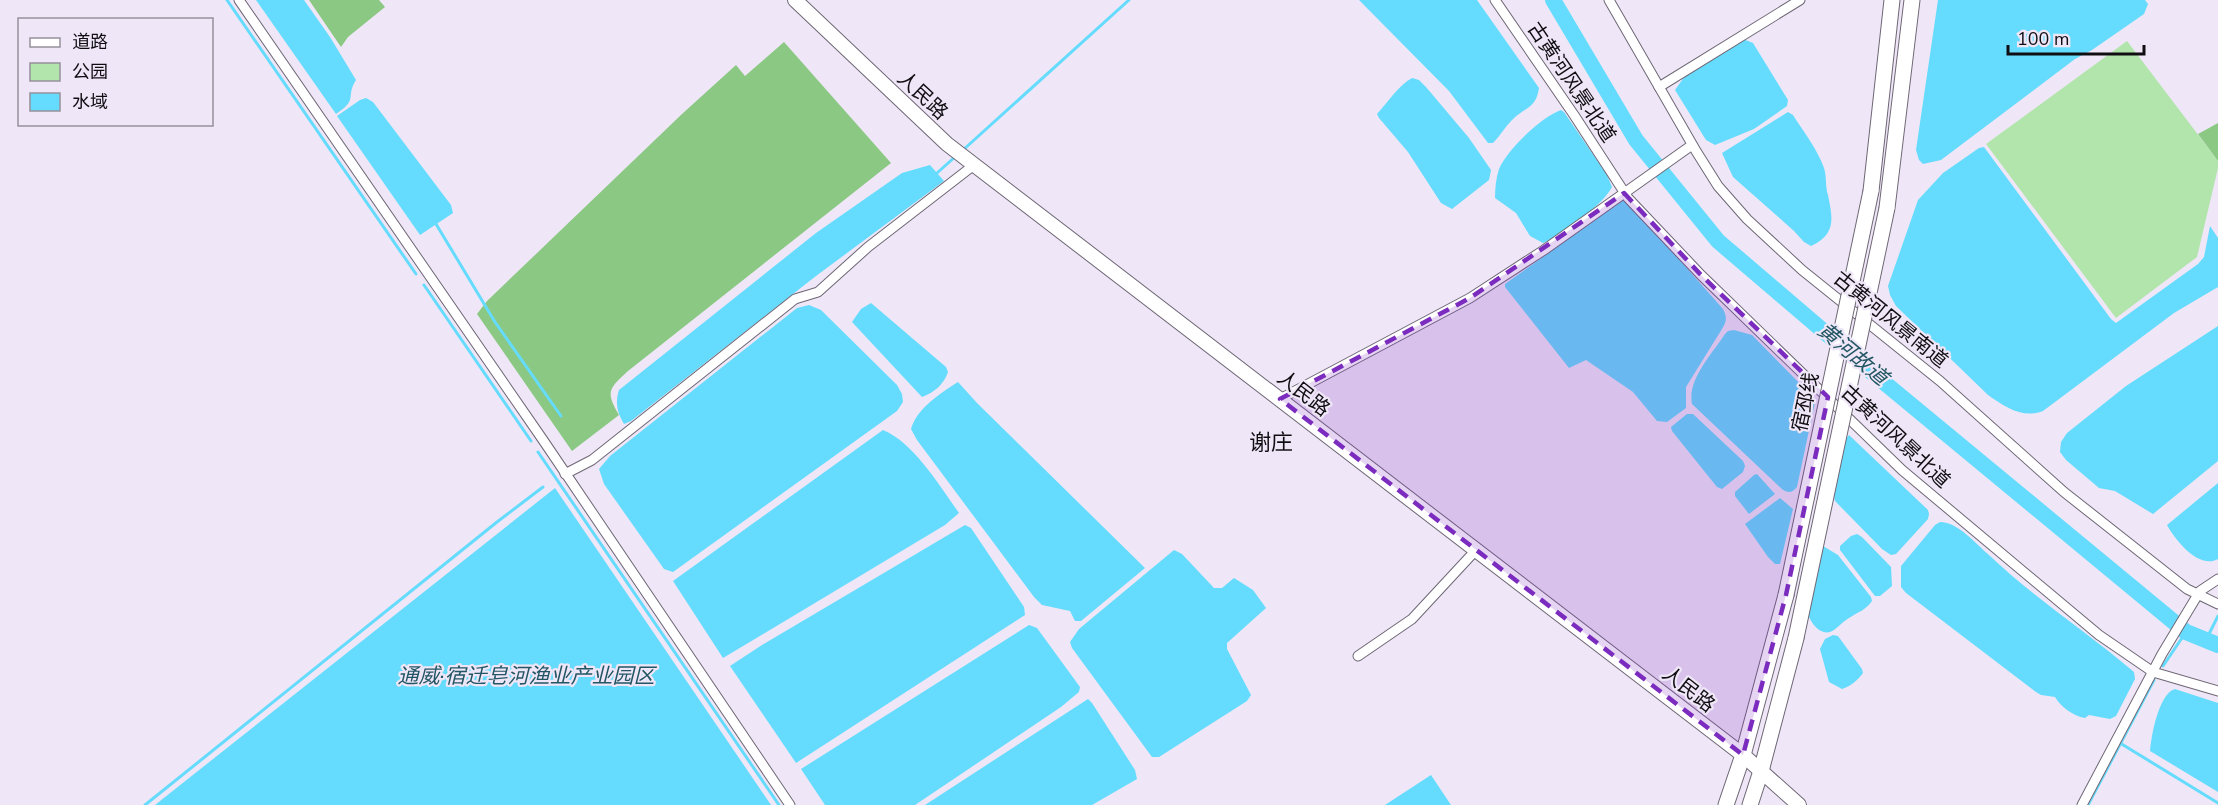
<svg xmlns="http://www.w3.org/2000/svg" width="2218" height="805" font-family="'Nunito Sans','Noto Sans SC',sans-serif">
<style>
.green{fill:#b2e5ac}
.forest{fill:#8ac883}
.water{fill:#65dcfd}
.lines{fill:none;stroke-linecap:round;stroke-linejoin:round}
.stream{stroke:#65dcfd;stroke-width:3}
.river{stroke:#65dcfd;stroke-width:16}
.street-casing{stroke:#6e6775;stroke-width:11}
.secondary-casing{stroke:#6e6775;stroke-width:16}
.primary-casing{stroke:#6e6775;stroke-width:17}
.street{stroke:#fff;stroke-width:9}
.secondary{stroke:#fff;stroke-width:14}
.primary{stroke:#fff;stroke-width:15}
.primary-bridge-casing{stroke:#6e6775;stroke-width:17;stroke-linecap:butt}
.primary-bridge{stroke:#fff;stroke-width:15}
.marked{fill:#7b2cbf;fill-opacity:0.2;stroke:#7b2cbf;stroke-width:4.5;stroke-dasharray:12 8;stroke-linejoin:round}
.labels{text-anchor:middle;stroke-width:4.5;stroke-linejoin:round;paint-order:stroke}
.street-label{font-size:20px;fill:#110e13;stroke:#efe7f7}
.water-label{font-size:21px;font-style:italic;fill:#235664;stroke:#efe7f7}
.quarter-label{font-size:22px;fill:#110e13;stroke:#efe7f7}
</style>
<rect width="100%" height="100%" fill="#efe7f7"/>
<polygon class="green" points="2127,41 2218,161 2218,168 2197,257 2116,318 1986,144"/>
<g class="forest">
<polygon points="309,0 379,0 385,7 348,37 341,47"/>
<path d="M784,42L891,163L628,371C609,389 605,391 619,415L572,451L477,314L487,301L682,114L736,65L745,76Z"/>
<polygon points="2218,123 2218,161 2198,134"/>
</g>
<g class="water">
<path d="M256,0H304L330,37L356,80C345,97 359,99 336,114Z"/>
<path d="M1359,0H1477L1539,88C1536,109 1525,107 1512,120C1505,127 1500,136 1493,143H1488L1449,91Z"/>
<polygon points="1938,0 2145,0 2148,4 2144,14 2092,50 2075,59 1941,160 1923,164 1919,160 1916,150"/>
<polygon points="1743,39 1753,43 1788,100 1787,106 1754,129 1715,145 1706,140 1675,90 1685,76"/>
<path d="M1412,78L1419,80L1426,87L1469,138L1491,170L1489,180L1452,209L1441,203L1408,152L1379,118L1377,114C1388,102 1398,86 1412,78Z"/>
<polygon points="366,98 373,102 451,205 453,213 420,235 337,116 360,100"/>
<path d="M1561,110L1564,112L1607,175L1612,187C1603,205 1562,235 1543,243L1530,236L1516,213L1495,198C1495,188 1496,178 1499,169C1507,150 1541,117 1561,110Z"/>
<path d="M1788,112L1793,115C1803,131 1818,150 1824,168C1827,177 1825,186 1828,195C1833,219 1836,234 1811,246L1804,242L1794,231L1733,177L1722,153Z"/>
<path d="M1984,147L2111,319L2116,323L2198,264L2204,257L2210,226L2218,238V287L2174,313L2043,411C2023,419 2005,407 1988,395L1896,306L1890,295L1888,286L1918,200L1943,173L1979,148Z"/>
<path d="M930,165L944,181L816,276L631,421L624,424C617,412 615,403 619,390L816,233L902,173Z"/>
<path d="M1621,201H1626L1632,206L1723,309C1727,317 1727,321 1722,329L1686,387V408L1667,422L1657,421L1633,392L1586,360L1569,368L1505,287V284Z"/>
<path d="M871,303L946,367L948,372C944,384 935,392 922,397L852,322L861,309Z"/>
<polygon points="809,305 821,310 897,385 902,394 903,402 897,411 673,572 664,569 604,484 599,469 610,456 797,308"/>
<polygon points="2218,326 2218,461 2153,514 2115,491 2099,488 2066,460 2060,452 2061,442 2067,433 2126,386"/>
<path d="M1734,330L1752,335L1813,397L1815,402L1797,487C1792,493 1789,493 1783,490L1692,404C1687,380 1712,354 1725,334L1728,331Z"/>
<path d="M958,382L977,403L1145,568L1081,621H1075L1070,611L1042,605L1034,597L917,440L911,429C917,408 941,393 958,382Z"/>
<polygon points="1687,414 1693,414 1743,461 1745,466 1743,472 1722,489 1717,487 1672,431 1671,427"/>
<path d="M883,430C913,442 940,486 959,513L945,525L723,658L673,581Z"/>
<polygon points="1849,435 1928,510 1929,514 1928,519 1896,554 1891,555 1882,549 1835,501 1834,496 1845,440"/>
<polygon points="1757,474 1775,494 1749,514 1735,496 1735,492 1754,475"/>
<path d="M2218,483V559C2199,570 2175,540 2167,525Z"/>
<polygon points="555,488 771,805 155,805"/>
<polygon points="1780,498 1793,509 1780,564 1775,564 1768,557 1745,524"/>
<path d="M1940,522C1958,522 1976,544 1989,555C2034,598 2087,632 2134,672L2135,679L2116,716L2110,719L2089,715L2085,718C2073,716 2061,707 2055,697L2041,695L2036,692L1906,593L1901,587V566L1935,525Z"/>
<polygon points="965,525 971,528 1024,607 1025,615 796,763 730,666 762,645"/>
<polygon points="1857,534 1862,537 1891,567 1892,586 1880,596 1875,596 1840,550 1840,546 1851,536"/>
<path d="M1823,546L1838,555L1871,597L1872,601C1866,610 1858,612 1849,618C1843,621 1836,630 1830,632C1818,635 1809,620 1807,611Z"/>
<polygon points="1174,550 1182,554 1214,588 1222,588 1234,578 1253,590 1266,608 1227,643 1227,649 1251,695 1247,701 1159,757 1152,757 1072,648 1070,642 1079,629"/>
<polygon points="1029,625 1037,628 1080,687 1079,692 1061,707 915,805 825,805 801,769"/>
<path d="M1833,635L1838,636L1862,669L1863,673C1858,680 1851,686 1842,689L1829,682L1820,649L1825,639Z"/>
<path d="M2175,689L2218,703V792L2150,751C2151,736 2159,693 2175,689Z"/>
<polygon points="1088,699 1092,703 1135,770 1137,779 1092,805 925,805"/>
<polygon points="1431,775 1451,805 1385,805"/>
</g>
<g class="lines">
<g class="stream">
<polyline points="227,0 416,274"/>
<polyline points="963,150 1129,0"/>
<polyline points="937,173 956,156"/>
<polyline points="436,224 495,322 561,416"/>
<polyline points="424,285 531,441"/>
<polyline points="538,452 779,805"/>
<polyline points="2206,640 2218,616"/>
<polyline points="2163,666 2186,632"/>
<polyline points="2120,743 2218,803"/>
<polyline points="145,805 497,522 543,487"/>
<polyline points="2088,805 2154,680"/>
</g>
<polyline class="river" points="1553,0 1636,140 1718,241 1869,370 2186,632 2218,645"/>
<defs>
<g id="street">
<polyline points="239,0 543,440 790,805"/>
<polyline points="1495,0 1574,115 1628,198 1701,275 1902,470 2099,635 2153,672 2218,691"/>
<polyline points="1609,0 1696,151 1718,186 1747,219 1802,270 1940,381 2064,492 2187,589 2218,604"/>
<polyline points="1659,87 1800,0"/>
<polyline points="1280,399 1470,298 1544,250 1692,145"/>
<polyline points="565,474 592,460 795,299 818,292 868,247 974,165"/>
<polyline points="1358,656 1412,619 1476,550"/>
<polyline points="2082,805 2162,654 2200,591 2218,579"/>
</g>
<polyline id="secondary" points="795,0 947,144 1743,755 1799,805"/>
<g id="primary">
<polyline points="1871,191 1892,0"/>
<polyline points="1887,208 1912,0"/>
<polyline points="1726,805 1743,755 1786,595"/>
<polyline points="1750,805 1761,771 1796,638"/>
</g>
</defs>
<use href="#street" class="street-casing"/>
<use href="#secondary" class="secondary-casing"/>
<use href="#primary" class="primary-casing"/>
<use href="#street" class="street"/>
<use href="#secondary" class="secondary"/>
<use href="#primary" class="primary"/>
<defs>
<g id="primary-bridge">
<polyline points="1786,595 1871,191"/>
<polyline points="1796,638 1887,208"/>
</g>
</defs>
<use href="#primary-bridge" class="primary-bridge-casing"/>
<use href="#primary-bridge" class="primary-bridge"/>
</g>
<path class="marked" d="M1624,193L1701,275L1828,397L1786,595L1743,755L1280,399L1470,298Z"/>
<g class="labels">
<g class="street-label">
<text transform="translate(1572 82) rotate(56)" y="7">古黄河风景北道</text>
<text transform="translate(923 95) rotate(43)" y="7">人民路</text>
<text transform="translate(1891 319) rotate(39)" y="7">古黄河风景南道</text>
<text transform="translate(1304 393) rotate(38)" y="7">人民路</text>
<text transform="translate(1805 402) rotate(-78)" y="7">宿邳线</text>
<text transform="translate(1896 436) rotate(43)" y="7">古黄河风景北道</text>
<text transform="translate(1689 689) rotate(38)" y="7">人民路</text>
</g>
<g class="water-label">
<text transform="translate(1853 354) rotate(40)" y="7">黄河故道</text>
<text x="526" y="683">通威·宿迁皂河渔业产业园区</text>
</g>
<g class="quarter-label">
<text x="1271" y="450">谢庄</text>
</g>
</g>
<rect x="18" y="18" width="195" height="108" fill="#efe7f7" stroke="#96909c" stroke-width="1.5"/>
<rect x="30" y="38" width="30" height="9" fill="#ffffff" stroke="#96909c" stroke-width="1.5"/>
<text x="72" y="48" font-size="18" fill="#110e13">道路</text>
<rect x="30" y="63" width="30" height="18" fill="#b2e5ac" stroke="#96909c" stroke-width="1.5"/>
<text x="72" y="78" font-size="18" fill="#110e13">公园</text>
<rect x="30" y="93" width="30" height="18" fill="#65dcfd" stroke="#96909c" stroke-width="1.5"/>
<text x="72" y="108" font-size="18" fill="#110e13">水域</text>
<path d="M2008 45v9h136v-9" fill="none" stroke="#110e13" stroke-width="3"/>
<text x="2017" y="45" font-size="18" fill="#110e13" stroke="#efe7f7" stroke-width="4.5" paint-order="stroke">100 m</text>
</svg>
